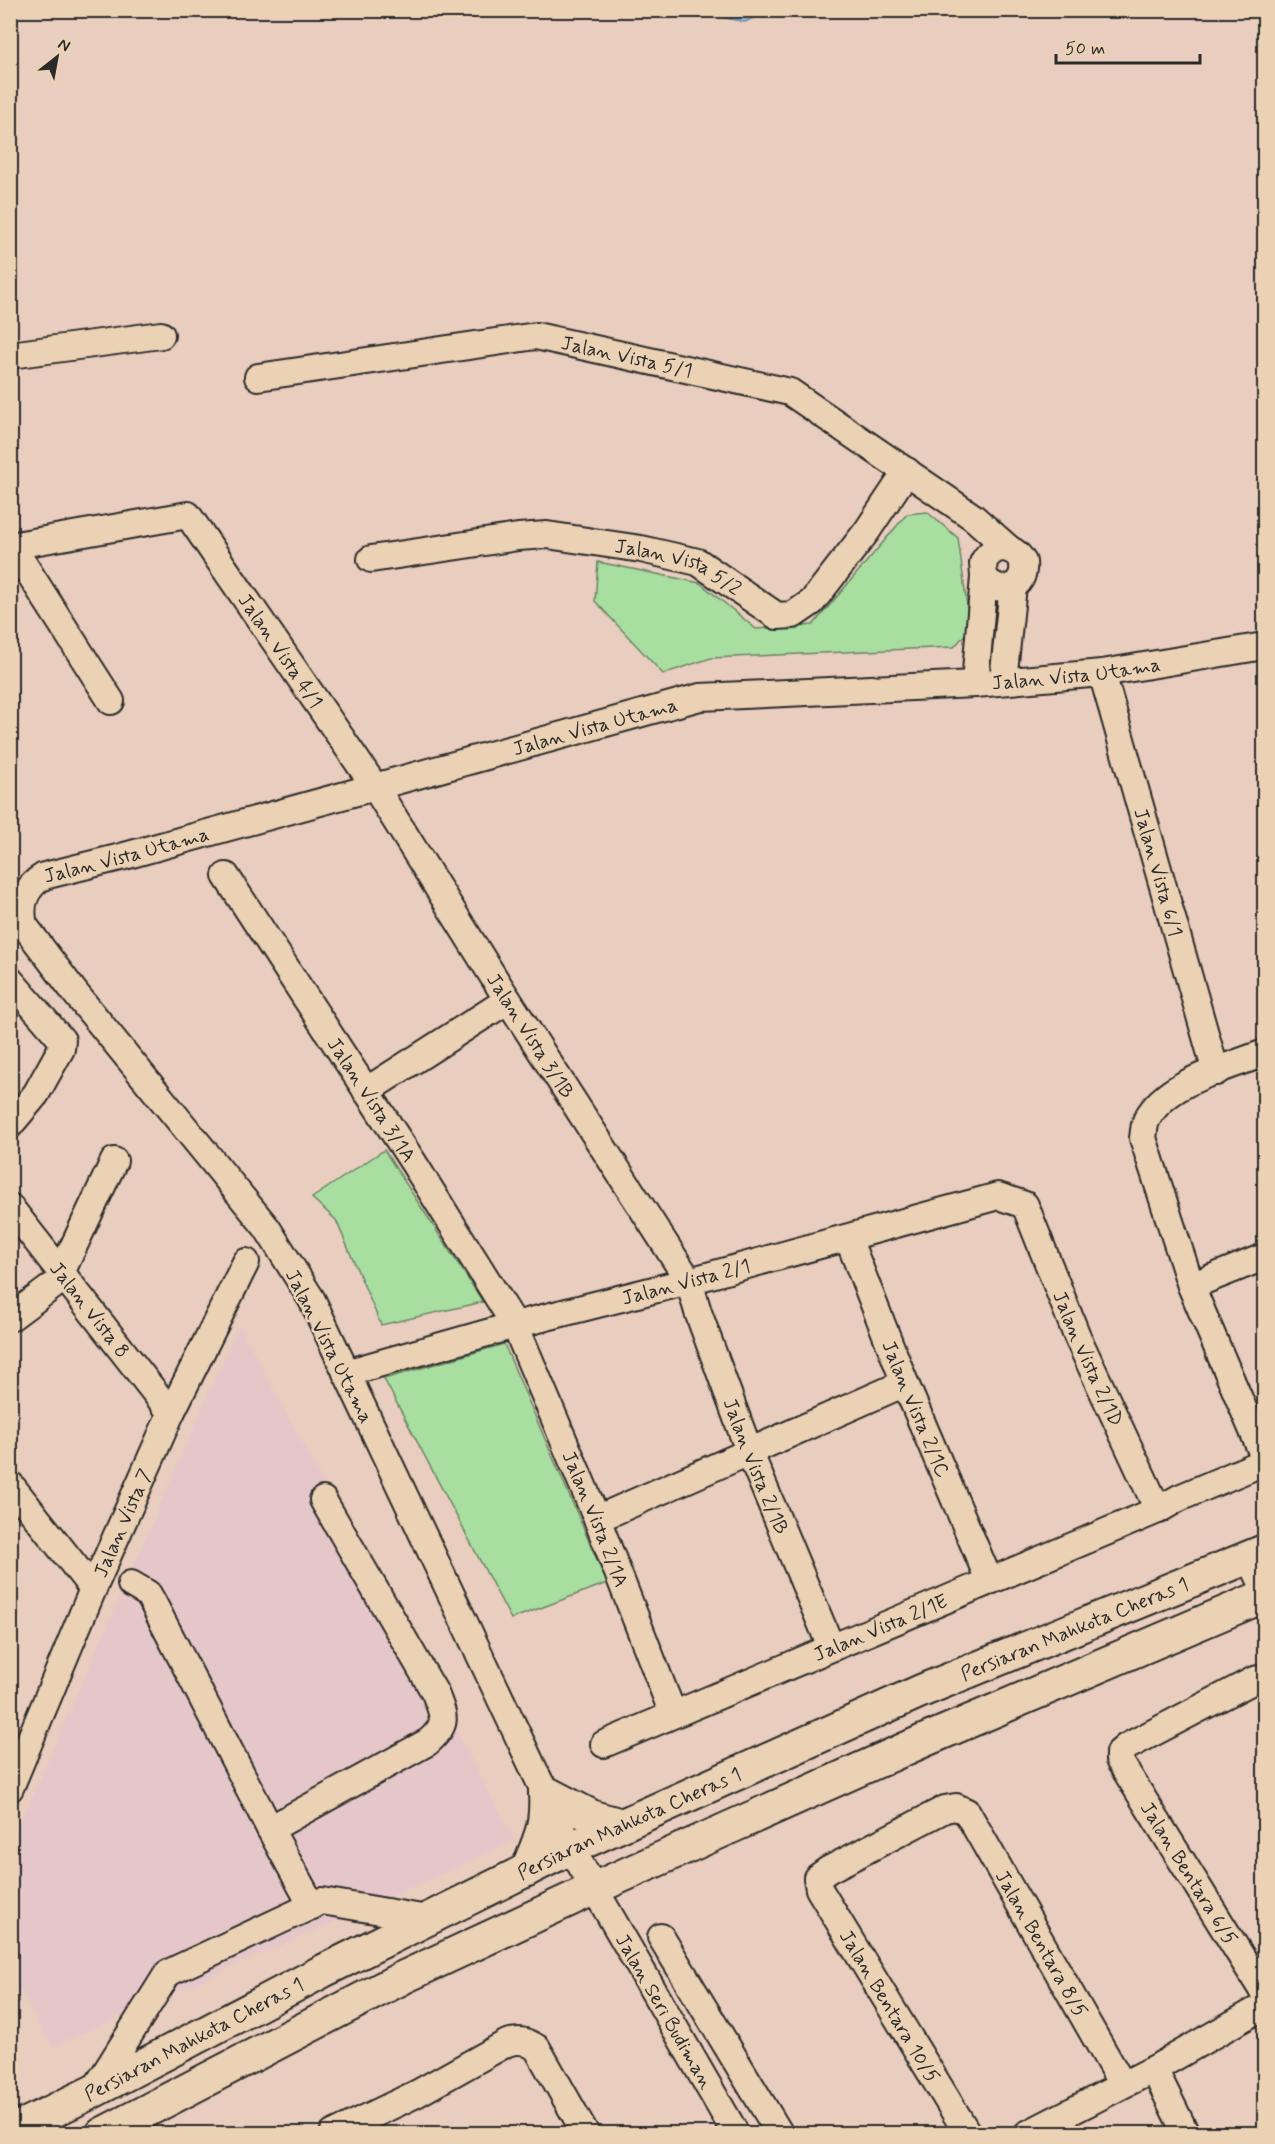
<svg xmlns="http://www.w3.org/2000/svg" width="1275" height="2144" font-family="Mynerve,sans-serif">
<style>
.built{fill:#e5c7ca}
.green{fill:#a9dea1;stroke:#6a8466;stroke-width:1.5}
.water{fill:#8dc2ea;stroke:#66869e;stroke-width:1.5}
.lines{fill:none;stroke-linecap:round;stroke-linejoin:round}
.minor-casing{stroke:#2b2b2b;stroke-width:30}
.major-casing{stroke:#2b2b2b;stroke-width:36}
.minor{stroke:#ecd2b4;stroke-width:26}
.major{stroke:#ecd2b4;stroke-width:32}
.labels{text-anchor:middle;stroke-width:5;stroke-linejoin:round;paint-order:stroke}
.street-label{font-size:20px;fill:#2b2b2b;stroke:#ecd2b4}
</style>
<rect width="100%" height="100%" fill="#e9cdbe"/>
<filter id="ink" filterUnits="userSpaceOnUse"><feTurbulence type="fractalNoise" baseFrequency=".0167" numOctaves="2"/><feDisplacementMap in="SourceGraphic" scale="12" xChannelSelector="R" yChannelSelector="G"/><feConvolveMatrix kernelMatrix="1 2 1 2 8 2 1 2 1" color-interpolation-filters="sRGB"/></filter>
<g filter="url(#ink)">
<polygon class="built" points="239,1325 515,1841 52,2047 11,1974 11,1845"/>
<g class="green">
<polygon points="927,512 958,538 970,629 954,647 711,658 663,674 595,601 598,562 700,583 756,629 813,625 907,514"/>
<polygon points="384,1150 483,1302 381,1325 336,1220 312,1198"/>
<polygon points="504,1344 607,1583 511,1619 384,1379"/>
</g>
<polygon class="water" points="712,11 767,11 745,22 716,16"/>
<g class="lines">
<defs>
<g id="minor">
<polyline points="10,355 161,335"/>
<path id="s1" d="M258,377L536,336L790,392L973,517L1008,548"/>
<path id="s2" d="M10,546L188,515L375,787L501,989L689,1281L698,1312L749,1451L831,1647"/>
<polyline points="12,546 111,701"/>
<path id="s3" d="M371,559L518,537L547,535L641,549L698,562L777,616L793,615L812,602L867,531L907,471"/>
<path id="s4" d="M1102,673L1216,1072"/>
<polyline points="1003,681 1013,586"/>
<path d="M975,684L984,577L983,563C992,544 1012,543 1023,562C1026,589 1000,597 984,577"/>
<path id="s5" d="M226,876L413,1162L515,1325L597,1519L673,1714"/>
<polyline points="10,980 62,1040 61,1049 36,1094 10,1125"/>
<path d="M1264,1053C1227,1068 1167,1081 1147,1119C1144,1124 1144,1132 1143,1138L1191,1286L1264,1457"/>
<polyline points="366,1091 508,1000"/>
<path id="s6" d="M10,1207L171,1413"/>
<path id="s7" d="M848,1238L905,1383L989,1580"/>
<polyline points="61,1273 114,1161"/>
<polyline points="1191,1286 1264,1257"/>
<polyline points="10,1318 65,1277"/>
<path id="s8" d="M346,1373L515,1325L689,1281L998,1196L1025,1205L1077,1336L1158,1510"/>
<polyline points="10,1484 93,1589"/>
<polyline points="597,1519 905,1383"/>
<polyline points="1250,1558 1264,1587"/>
<polyline points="131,1584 148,1594 152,1601 270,1829"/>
<path id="s9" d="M1264,1678L1254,1680L1126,1747L1119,1753V1760L1264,1993"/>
<path id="s10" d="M604,1744L1158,1510L1179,1498L1264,1462"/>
<path id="s11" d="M10,1788L93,1589L171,1413L246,1262"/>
<path d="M312,1906L270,1829L428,1742C449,1723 444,1717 435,1693L323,1500"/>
<polyline points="661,1937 780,2134"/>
<polyline points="1154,2069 1186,2134"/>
<polyline points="94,2091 168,1973 322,1901 428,1919"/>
<path d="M333,2134L418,2093L507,2043C520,2039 526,2041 537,2048L586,2134"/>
<path id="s12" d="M736,2134L571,1848L312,1300L267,1228L76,994L24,925C19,904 25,887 44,876L121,857L700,697L975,684L1102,673L1264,646"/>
<path id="s13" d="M968,2134L819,1889L817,1878L828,1870L945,1809L956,1807L967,1812L1122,2084"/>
<polyline points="1027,2134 1154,2069 1264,2006"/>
</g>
<g id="major">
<polyline points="545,1792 593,1817 622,1825"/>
<path d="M527,1870C540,1838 547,1827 545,1792"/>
<path id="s14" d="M10,2132L94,2091L323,1971L571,1848L921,1691L1264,1551"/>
<polyline points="102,2134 404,1977 595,1888 923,1741 1264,1596"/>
</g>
</defs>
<use href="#minor" class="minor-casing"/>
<use href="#major" class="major-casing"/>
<use href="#minor" class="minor"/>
<use href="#major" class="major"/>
</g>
</g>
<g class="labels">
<g class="street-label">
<text dy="7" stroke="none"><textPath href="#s1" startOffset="374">Jalan Vista 5/1</textPath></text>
<text dy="7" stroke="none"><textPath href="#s3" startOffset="314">Jalan Vista 5/2</textPath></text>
<text dy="7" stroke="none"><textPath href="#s2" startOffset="345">Jalan Vista 4/1</textPath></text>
<text dy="7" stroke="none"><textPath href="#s12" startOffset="2524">Jalan Vista Utama</textPath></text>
<text dy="7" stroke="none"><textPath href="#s12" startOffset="2038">Jalan Vista Utama</textPath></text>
<text dy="7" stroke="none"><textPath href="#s12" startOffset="1552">Jalan Vista Utama</textPath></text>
<text dy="7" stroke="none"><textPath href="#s4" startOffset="207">Jalan Vista 6/1</textPath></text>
<text dy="7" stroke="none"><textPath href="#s2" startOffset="804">Jalan Vista 3/1B</textPath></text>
<text dy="7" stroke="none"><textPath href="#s5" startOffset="267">Jalan Vista 3/1A</textPath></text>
<text dy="7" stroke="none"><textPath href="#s8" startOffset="352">Jalan Vista 2/1</textPath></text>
<text dy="7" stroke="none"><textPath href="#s6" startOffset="130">Jalan Vista 8</textPath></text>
<text transform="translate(330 1346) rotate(63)" y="7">Jalan Vista Utama</text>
<text dy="7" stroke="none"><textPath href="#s8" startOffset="870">Jalan Vista 2/1D</textPath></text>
<text dy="7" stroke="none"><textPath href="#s7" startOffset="184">Jalan Vista 2/1C</textPath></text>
<text dy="7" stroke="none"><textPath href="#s2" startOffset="1293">Jalan Vista 2/1B</textPath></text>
<text dy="7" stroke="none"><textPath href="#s5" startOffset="744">Jalan Vista 2/1A</textPath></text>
<text dy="7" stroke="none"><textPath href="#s11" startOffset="288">Jalan Vista 7</textPath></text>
<text dy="7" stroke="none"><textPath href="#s10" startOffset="300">Jalan Vista 2/1E</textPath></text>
<text dy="7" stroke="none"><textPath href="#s14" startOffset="1178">Persiaran Mahkota Cheras 1</textPath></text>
<text dy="7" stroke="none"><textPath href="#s14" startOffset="692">Persiaran Mahkota Cheras 1</textPath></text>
<text dy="7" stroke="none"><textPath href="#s9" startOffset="304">Jalan Bentara 6/5</textPath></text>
<text dy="7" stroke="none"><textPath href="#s13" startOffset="618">Jalan Bentara 8/5</textPath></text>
<text transform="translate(890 2006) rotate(59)" y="7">Jalan Bentara 10/5</text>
<text transform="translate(665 2011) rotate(60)" y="7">Jalan Seri Budiman</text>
<text dy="7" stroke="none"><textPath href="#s14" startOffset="206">Persiaran Mahkota Cheras 1</textPath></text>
</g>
</g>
<rect width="1275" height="2144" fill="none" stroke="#ecd2b4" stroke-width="36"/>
<rect x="18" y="18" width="1239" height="2108" fill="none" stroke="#2b2b2b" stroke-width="2" filter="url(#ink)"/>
<g transform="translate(57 57) rotate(31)" stroke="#ecd2b4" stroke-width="4.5" paint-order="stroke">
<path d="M0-4.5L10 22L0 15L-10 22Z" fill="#2b2b2b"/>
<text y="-9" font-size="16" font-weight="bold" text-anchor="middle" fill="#2b2b2b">N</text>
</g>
<path d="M1056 54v9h144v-9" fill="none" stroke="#2b2b2b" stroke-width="3"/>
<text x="1065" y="54" font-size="18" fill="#2b2b2b" stroke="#ecd2b4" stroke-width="4.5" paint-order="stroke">50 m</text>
</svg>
